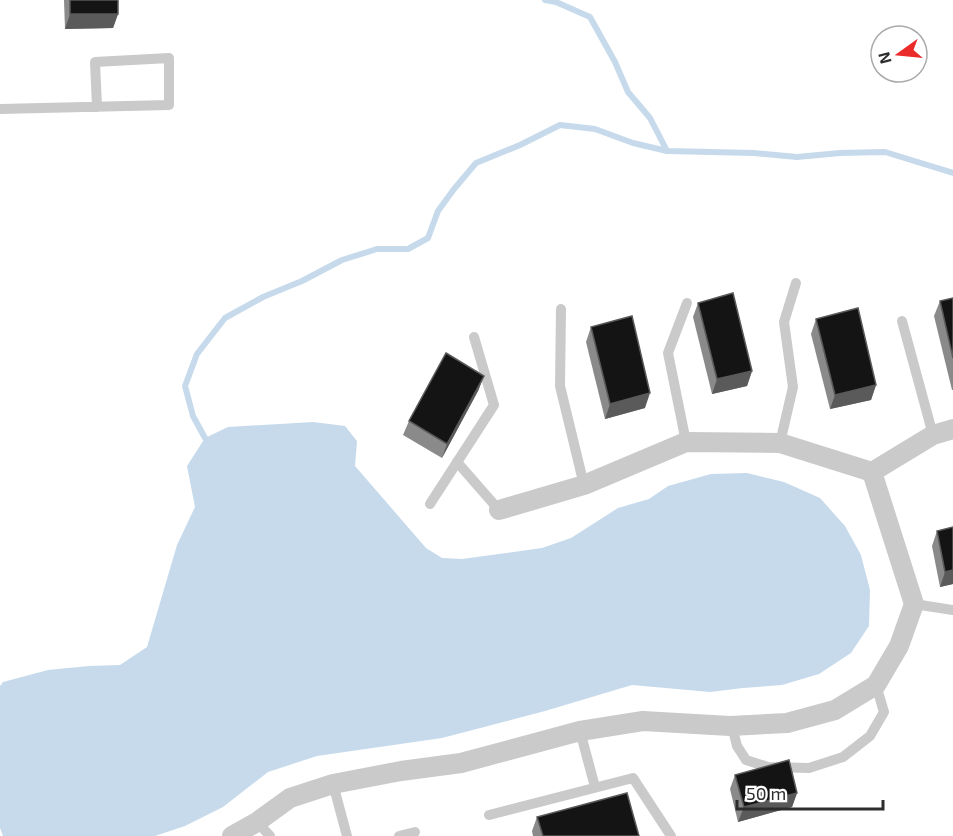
<svg xmlns="http://www.w3.org/2000/svg" width="953" height="836" font-family="'Exo 2',sans-serif">
<style>
.water{fill:#c6daec}
.lines{fill:none;stroke-linecap:round;stroke-linejoin:round}
.stream{stroke:#c6daec;stroke-width:6}
.service{stroke:#cacaca;stroke-width:10}
.minor{stroke:#cacaca;stroke-width:20}
.wall{fill:#8a8a8a}
.shaded-wall{fill:#5a5a5a}
.building{fill:#141414;stroke:#5a5a5a;stroke-width:1.5}
</style>
<rect width="100%" height="100%" fill="#fff"/>
<polygon class="water" points="313,422 345,426 357,441 355,466 426,548 442,558 462,559 542,548 571,538 618,508 649,499 668,486 711,474 747,473 784,482 820,498 845,526 861,555 870,590 869,626 851,653 819,674 782,685 743,688 710,692 632,685 545,711 442,738 317,756 268,772 223,807 185,826 155,836 3,836 0,828 0,686 3,682 48,670 89,666 120,665 147,647 177,545 195,507 187,466 205,438 228,427"/>
<g class="lines">
<g class="stream">
<polyline points="545,0 556,2 590,17 615,62 628,92 650,118 667,151"/>
<polyline points="205,438 193,416 185,386 197,354 225,318 263,297 302,281 342,260 377,249 408,249 428,238 438,211 454,189 476,163 520,145 560,125 595,129 633,143 667,151 754,153 797,157 840,153 885,152 953,173"/>
</g>
<g class="service">
<polyline points="0,109 169,105 169,58 95,62 97,107"/>
<polyline points="561,309 560,386 584,485"/>
<polyline points="902,321 933,435"/>
<polyline points="686,442 668,353 687,303"/>
<polyline points="780,443 793,387 784,322 796,283"/>
<polyline points="457,462 499,510"/>
<polyline points="430,504 494,405 474,337"/>
<polyline points="914,604 953,610"/>
<polyline points="732,726 737,746 746,760 768,767 809,768 843,757 870,736 884,712 876,685"/>
<polyline points="580,731 595,787"/>
<polyline points="333,784 347,836"/>
<polyline points="489,815 633,778 671,836"/>
<polyline points="257,822 270,836"/>
<polyline points="399,836 415,832"/>
</g>
<g class="minor">
<polyline points="499,510 584,485 686,442 780,443 872,472 933,435 953,429"/>
<polyline points="232,836 257,822 290,798 333,784 401,771 461,763 580,731 643,721 730,726 787,723 835,710 876,685 899,646 914,604 872,472"/>
</g>
</g>
<g class="wall">
<polygon points="64,0 118,0 118,14 113,28 65,29"/>
<polygon points="953,298 953,390 952,390 934,316 940,301"/>
<polygon points="698,303 752,371 747,386 712,394 693,317"/>
<polygon points="816,319 876,385 871,400 830,409 811,334"/>
<polygon points="591,327 645,408 605,419 586,342"/>
<polygon points="484,376 478,391 442,458 403,435 409,421"/>
<polygon points="937,531 953,584 940,587 932,546"/>
<polygon points="735,775 797,793 792,807 738,822 730,789"/>
<polygon points="537,817 639,836 533,836 532,831"/>
</g>
<g class="shaded-wall">
<polygon points="70,14 118,14 113,28 65,29"/>
<polygon points="752,371 747,386 712,394 717,379"/>
<polygon points="484,376 478,391 442,458 447,444"/>
<polygon points="876,385 871,400 830,409 835,395"/>
<polygon points="650,393 645,408 605,419 610,404"/>
<polygon points="953,570 953,584 940,587 945,572"/>
<polygon points="797,793 792,807 738,822 744,807"/>
</g>
<g class="building">
<rect x="70" y="0" width="48" height="14"/>
<polygon points="733,293 752,371 717,379 698,303"/>
<polygon points="953,298 953,358 940,301"/>
<polygon points="858,308 876,385 835,395 816,319"/>
<polygon points="632,316 650,393 610,404 591,327"/>
<polygon points="446,353 484,376 447,444 409,421"/>
<polygon points="953,527 953,570 945,572 937,531"/>
<polygon points="789,760 797,793 744,807 735,775"/>
<polygon points="627,793 639,836 543,836 537,817"/>
</g>
<g transform="translate(899 54) rotate(255)"><circle r="28" fill="#ffffff" stroke="#ababab" stroke-width="1.5"/>
<path d="M0-4.5L10 22L0 15L-10 22Z" fill="#ea2b2a"/>
<text y="-9" font-size="16" font-weight="bold" text-anchor="middle" fill="#2d2d2d">N</text>
</g>
<path d="M737 800v9h146v-9" fill="none" stroke="#2d2d2d" stroke-width="3"/>
<text x="746" y="800" font-size="18" fill="#2d2d2d" stroke="#ffffff" stroke-width="4.5" paint-order="stroke">50 m</text>
</svg>
